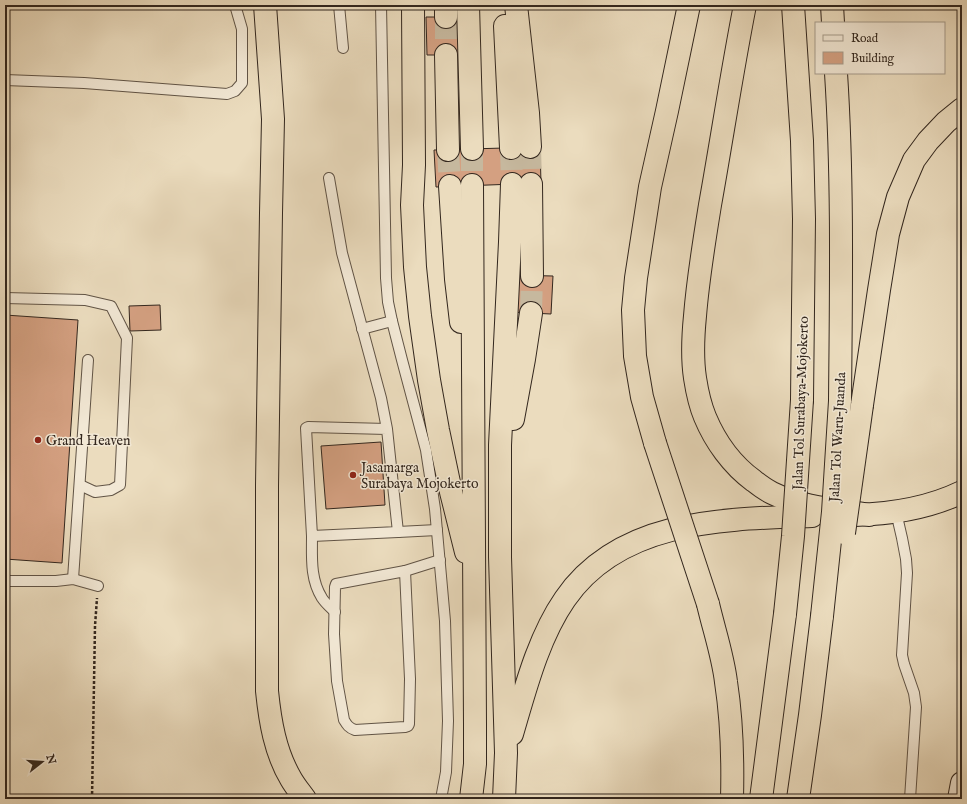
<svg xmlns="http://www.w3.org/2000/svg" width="967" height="804" font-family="'IM FELL English',serif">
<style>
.building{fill:#d4a081;stroke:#33271e}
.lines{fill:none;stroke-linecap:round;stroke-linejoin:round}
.highway-tunnel{stroke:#c6b89e;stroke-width:22;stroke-dasharray:22 11;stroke-linecap:butt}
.lane-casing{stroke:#615446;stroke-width:12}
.secondary-casing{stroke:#33271e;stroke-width:24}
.highway-casing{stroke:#33271e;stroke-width:24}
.path{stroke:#33271e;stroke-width:2.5;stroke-dasharray:3 2;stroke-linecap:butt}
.lane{stroke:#f2e8d5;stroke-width:10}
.secondary{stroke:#f2e8d5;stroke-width:22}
.highway{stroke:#ebdcbe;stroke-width:22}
.highway-bridge-casing{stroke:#33271e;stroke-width:24;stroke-linecap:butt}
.highway-bridge{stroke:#ebdcbe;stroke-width:22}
.poi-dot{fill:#8f2418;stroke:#f2e8d5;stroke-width:1.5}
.labels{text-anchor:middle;stroke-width:3;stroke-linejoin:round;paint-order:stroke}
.street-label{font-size:14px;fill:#33271e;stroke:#f2e8d5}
.poi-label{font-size:14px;fill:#33271e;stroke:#f2e8d5;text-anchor:start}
</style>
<rect width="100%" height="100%" fill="#ebdcbe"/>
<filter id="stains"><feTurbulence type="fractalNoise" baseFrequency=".005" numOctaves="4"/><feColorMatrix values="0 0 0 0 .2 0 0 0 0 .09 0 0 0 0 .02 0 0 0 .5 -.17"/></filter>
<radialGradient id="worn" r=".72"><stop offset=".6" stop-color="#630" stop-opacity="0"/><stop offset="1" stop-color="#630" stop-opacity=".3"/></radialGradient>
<g class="building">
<polygon points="426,17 465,17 465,55 427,55"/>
<polygon points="540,147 541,183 436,187 434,150"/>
<polygon points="511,275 553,276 551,314 510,312"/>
<polygon points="160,305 161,330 130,331 129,306"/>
<polygon points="5,315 78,320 62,563 5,559"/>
<polygon points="381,442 385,505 326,509 321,446"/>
</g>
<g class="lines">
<g class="highway-tunnel">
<polyline points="446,17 446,55"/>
<polyline points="530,147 531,184"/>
<polyline points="511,148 512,184"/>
<polyline points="472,149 472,185"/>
<polyline points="448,150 450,186"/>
<polyline points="531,313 532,276"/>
</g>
<defs>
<g id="lane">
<polyline points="339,5 343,48"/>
<polyline points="381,5 386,278 388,302 392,321 402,360 426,450 435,509 445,621 448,721 446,772 441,799"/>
<polyline points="5,80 84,83 227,94 235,91 242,83 242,29 235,5"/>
<polyline points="329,178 342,253 381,398 387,429 398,532 312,536 306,428 308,427 387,429"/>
<polyline points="5,298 85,300 111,306 127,338 120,485 111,490 95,492 80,485"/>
<polyline points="362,329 392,321"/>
<polyline points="896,512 902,538 906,559 907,573 902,655 904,664 914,693 916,707 910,799"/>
<polyline points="398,532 437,530"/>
<path d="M312,536C312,557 310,579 322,598C325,603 331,608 335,612"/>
<path d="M405,571L410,679L409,724L408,726L405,727L355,730C349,728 347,725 344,720L337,681L334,634L335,587L336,584Z"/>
<polyline points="405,571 440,560"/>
<polyline points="73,579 88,360"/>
<polyline points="5,581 56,581 73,579 98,586"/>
</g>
<polyline id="secondary" points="959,799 962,783"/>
<g id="highway">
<path d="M265,5L273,119L271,213L267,486V691C270,721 275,752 291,779C295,786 300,792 305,799"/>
<polyline points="413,5 414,165 412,205 415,267 420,316 429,380 438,430 451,492 466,552"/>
<polyline points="468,5 472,149"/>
<polyline points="516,5 528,113 530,147"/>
<path d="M745,5C732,71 722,138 710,205C704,242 698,278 695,316C693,336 692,358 695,378C697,391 700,405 705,417C715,441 732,465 754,481C759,485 766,490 772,493C800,507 838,510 869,515"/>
<polyline points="793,5 802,141 804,219 802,400"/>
<polyline points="832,5 833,23"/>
<polyline points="446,17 446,5"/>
<polyline points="505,26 511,148"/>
<polyline points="446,55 448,150"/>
<path d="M836,73C843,181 841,292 840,401"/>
<polyline points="531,184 532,276"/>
<polyline points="450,186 456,279 461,322"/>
<polyline points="862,405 879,290 888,234 898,197 914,160 928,141 946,122 962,109"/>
<polyline points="513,419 524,359 531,313"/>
<polyline points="655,443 642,397 635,356 633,310 636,278 650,187 667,111 689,5"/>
<path d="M855,515C891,514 929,508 962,492"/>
<path d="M708,604C714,630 723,656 726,682C732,721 733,760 732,799"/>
<path d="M512,734C525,690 538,638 565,599C620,519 725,519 812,516"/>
<polyline points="471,799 475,764 475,723 472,185"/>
<polyline points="504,799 506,753 500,557 500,445 510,242 512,184"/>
<polyline points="761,799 785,614"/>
<polyline points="798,799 810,715 822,616"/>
</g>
</defs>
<use href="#lane" class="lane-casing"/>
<use href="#secondary" class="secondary-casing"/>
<use href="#highway" class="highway-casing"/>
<polyline class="path" points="92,799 95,626 97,598"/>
<use href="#lane" class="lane"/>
<use href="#secondary" class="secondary"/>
<use href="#highway" class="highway"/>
<defs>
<g id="highway-bridge">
<polyline points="655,443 708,604"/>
<polyline points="844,533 862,405"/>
<polyline points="785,614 793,536 802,400"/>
<polyline points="822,616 833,512 840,401"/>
</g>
</defs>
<use href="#highway-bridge" class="highway-bridge-casing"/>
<use href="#highway-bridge" class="highway-bridge"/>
</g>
<g class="poi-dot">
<circle cx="38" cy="440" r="4"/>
<circle cx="353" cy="475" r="4"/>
</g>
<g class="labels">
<g class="street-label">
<text transform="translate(800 403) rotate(-88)" y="5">Jalan Tol Surabaya–Mojokerto</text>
<text transform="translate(837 437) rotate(-87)" y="5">Jalan Tol Waru–Juanda</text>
</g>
<g class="poi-label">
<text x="46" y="445">Grand Heaven</text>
<text x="361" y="472">Jasamarga<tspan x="361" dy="16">Surabaya Mojokerto</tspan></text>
</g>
</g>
<rect width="967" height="804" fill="none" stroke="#ebdcbe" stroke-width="20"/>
<rect x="6" y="6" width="955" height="792" fill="none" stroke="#33271e" stroke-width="2"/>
<rect x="10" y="10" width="947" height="784" fill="none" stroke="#33271e"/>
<rect x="815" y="22" width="130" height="52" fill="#f2e8d5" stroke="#a69b8c"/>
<rect x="823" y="35" width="20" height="6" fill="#f2e8d5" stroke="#a69b8c"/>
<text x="851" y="42" font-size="12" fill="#33271e">Road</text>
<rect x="823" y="52" width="20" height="12" fill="#d4a081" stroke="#a69b8c"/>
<text x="851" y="62" font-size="12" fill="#33271e">Building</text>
<g transform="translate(42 762) rotate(73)" stroke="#f2e8d5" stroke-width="3" paint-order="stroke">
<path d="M0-3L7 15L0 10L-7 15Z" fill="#33271e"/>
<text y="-6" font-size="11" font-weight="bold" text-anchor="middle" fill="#33271e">N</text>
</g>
<rect width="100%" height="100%" filter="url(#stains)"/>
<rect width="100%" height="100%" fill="url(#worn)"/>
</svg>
